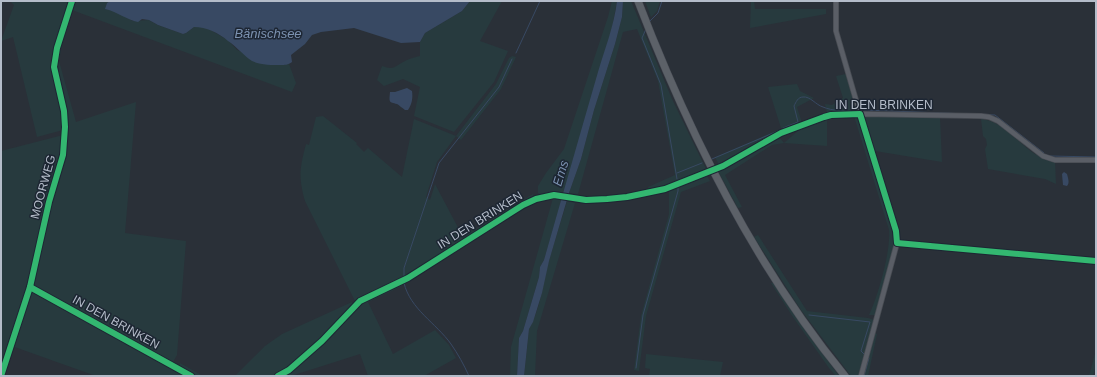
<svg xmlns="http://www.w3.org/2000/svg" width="1097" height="377" font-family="Arial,sans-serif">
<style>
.green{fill:#273a3e}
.water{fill:#384963}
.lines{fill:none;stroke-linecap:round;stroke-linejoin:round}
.stream{stroke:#384963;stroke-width:1}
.street-casing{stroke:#484c53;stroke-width:6}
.primary-casing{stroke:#484c55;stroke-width:8}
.street{stroke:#5a5e66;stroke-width:4.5}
.primary{stroke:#5c6168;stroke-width:7}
.street-bridge-casing{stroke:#484c53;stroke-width:6;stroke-linecap:butt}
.street-bridge{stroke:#5a5e66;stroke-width:4.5}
.cycleway-casing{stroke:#1d2633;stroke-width:8}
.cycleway{stroke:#33b770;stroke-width:6}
.labels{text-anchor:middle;stroke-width:3;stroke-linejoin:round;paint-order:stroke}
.street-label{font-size:12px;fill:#b4bcc9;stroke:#1d2633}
.water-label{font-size:13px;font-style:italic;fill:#7c92b1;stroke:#1d2633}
</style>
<rect width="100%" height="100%" fill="#2a3038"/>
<g class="green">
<polygon points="10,1 68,1 55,47 52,66 62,112 63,130 37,137 13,37 1,41 14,5"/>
<polygon points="74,1 110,1 107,3 106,9 115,11 133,21 149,20 158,25 183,34 186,33 194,27 205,27 228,40 237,50 277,65 289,64 296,83 292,92 72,10"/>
<path d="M470,1H502L480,41L508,51L494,82L454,132L414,116L420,87L403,79L384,86L377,80L382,66C395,71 396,65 407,60C411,58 416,57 420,56V42L425,33L462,11Z"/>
<polygon points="612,1 617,1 612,28 564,193 554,192 542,195 538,193 538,186 546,173 564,149 608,17"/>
<polygon points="623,1 631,1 672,99 706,169 671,184 649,190 648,187 675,175 658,81 637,29 623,32 578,194 569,193 581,159 594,110 615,44 622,17"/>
<polygon points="645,1 660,1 657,11 651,17"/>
<polygon points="751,1 754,1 755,9 826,9 826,14 750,28"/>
<polygon points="63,39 59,61 76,122 136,102 125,233 186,241 177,355 170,367 185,376 96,376 9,345 1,370 1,151 67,134 66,111 57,66 59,49 62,40"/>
<path d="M512,56L516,57L501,89L461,140L456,136L437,162L426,197L430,200L435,184L463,237L521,201L533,194L534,198L522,203L406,276L355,301L305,201C298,177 300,167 306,144L309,145L316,117L323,116L357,143L356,144L364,152L368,148L402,177L414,119L456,136L496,84L509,58Z"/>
<polygon points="846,74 856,110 855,113 827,113 825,104 832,105 843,98 836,76"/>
<polygon points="797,84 800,91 814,98 797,107 802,123 784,129 781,128 768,87"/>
<path d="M854,116L859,117L894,231C896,253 881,292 875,315H869C878,296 891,251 889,230Z"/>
<polygon points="868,116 940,117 942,162 875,151 864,119"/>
<polygon points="827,117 827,146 784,143 772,145 725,175 742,207 738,208 718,171 760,149 779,137 784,143 800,129"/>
<path d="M981,119C1011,122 1025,159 1055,161L1056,184L1045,179L988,169L985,149L987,145L986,139L983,136Z"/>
<polygon points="778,130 778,132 737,156 719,165 715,157"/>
<polygon points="707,176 710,181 681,192 646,316 639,371 634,370 641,316 669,214 669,189"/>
<polygon points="553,198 562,200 544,260 540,267 539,277 523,331 519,338 517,376 510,376 511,347"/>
<path d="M567,201L575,203L537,331L535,376H524L529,329C540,310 543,285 548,264C554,243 561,222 567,201Z"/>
<polygon points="758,235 807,311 868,318 874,320 858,376 851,376 801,310 754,237"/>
<polygon points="771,283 774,283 794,314 839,376 836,376 829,368 793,317"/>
<polygon points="402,284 402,286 368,302 393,354 435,330 449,345 456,358 424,376 368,376 360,354 291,376 235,376 265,346 282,334 352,302 355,309 364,302"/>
<polygon points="874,333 877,334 868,376 863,376"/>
<polygon points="1096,350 1096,366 1093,376 1089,376"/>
<polygon points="646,354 723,362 720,376 657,376 649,375 650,369 645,368"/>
<polygon points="180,363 203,376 194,376 179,368"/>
</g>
<g class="water">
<path d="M110,1H470L462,11L425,33L420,42L401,43L354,28L321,32L312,35L305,44L291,55L292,62C288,65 285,65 280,65C272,65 260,65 252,61C243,55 237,47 228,41C219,33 206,27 194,27L186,33L183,34L158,25L149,20L142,19L138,22C127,20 118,12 105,9L107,3Z"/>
<path d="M617,1H623L622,17L615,44L594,110L581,159L569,193L549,261L542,293L533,322L529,329L524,376H517L519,338L523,331L539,277L540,267L544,260C562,197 580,134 598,72C605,48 614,26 617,1Z"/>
<path d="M407,88L412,91C413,98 412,104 408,110H405C402,108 399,105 397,104C389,102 389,103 390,92H395Z"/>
<path d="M1064,172L1067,174C1068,178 1070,183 1067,186L1063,185L1062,174Z"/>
</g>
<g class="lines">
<g class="stream">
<polyline points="649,22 658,13 662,1"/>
<polyline points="646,29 642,38 661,85 677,179"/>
<polyline points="516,53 540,1"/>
<polyline points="864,110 995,115 1044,153"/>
<path d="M783,128L798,122L794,106C796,102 798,97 803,97C810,96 816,105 823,107C832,111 845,111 855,111"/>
<polyline points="1050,156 1096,157"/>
<polyline points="712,159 778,131"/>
<polyline points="677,173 702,163"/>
<polyline points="404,277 404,268 439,163 499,87 512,59"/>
<path d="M404,283C410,309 436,323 451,344C458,354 464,365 469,376"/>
<polyline points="809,315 870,322 861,351 864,354"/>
<polyline points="636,368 643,315 678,191 678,187"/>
<polyline points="864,376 869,358"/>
</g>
<defs>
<g id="street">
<polyline points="836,1 836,31 860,114 896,231 897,243 861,376"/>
<polyline points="723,166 781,133 824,117 831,115 863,114 981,116 989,117 998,121 1043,156 1055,160 1096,160"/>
<polyline points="897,243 1096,261"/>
<polyline points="30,287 191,376"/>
<polyline points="1,376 30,287 49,202 63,155 65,127 64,111 54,67 57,48 72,1"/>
<polyline points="278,376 289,370 322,341 360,301 408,278 523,205 536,199 554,195 586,200 627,197 665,189 702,175"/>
</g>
<path id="primary" d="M638,1C689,134 754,265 845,376"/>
</defs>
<use href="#street" class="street-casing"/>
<use href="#primary" class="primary-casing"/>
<use href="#street" class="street"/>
<use href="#primary" class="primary"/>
<defs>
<polyline id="street-bridge" points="702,175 723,166"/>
</defs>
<use href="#street-bridge" class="street-bridge-casing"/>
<use href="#street-bridge" class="street-bridge"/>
<defs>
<g id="cycleway">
<polyline points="30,287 191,376"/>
<polyline points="1,376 30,287 49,202 63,155 65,127 64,111 54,67 57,48 72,1"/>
<polyline points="278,376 289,370 322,341 360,301 408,278 523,205 536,199 554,195 586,200 607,199 627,197 665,189 723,166 781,133 824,117 831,115 860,114 896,231 897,243 1096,261"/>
</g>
</defs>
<use href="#cycleway" class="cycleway-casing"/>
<use href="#cycleway" class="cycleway"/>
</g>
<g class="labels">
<g class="street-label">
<text x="884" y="109">IN DEN BRINKEN</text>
<text transform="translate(43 187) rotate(-75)" y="4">MOORWEG</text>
<text transform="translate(480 220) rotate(-32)" y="4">IN DEN BRINKEN</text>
<text transform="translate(116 322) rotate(29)" y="4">IN DEN BRINKEN</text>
</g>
<g class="water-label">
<text x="268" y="38">Bänischsee</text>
<text transform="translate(560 173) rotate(-73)" y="5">Ems</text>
</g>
</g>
<rect width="1097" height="377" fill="none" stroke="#b4bcc9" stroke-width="4"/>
</svg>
